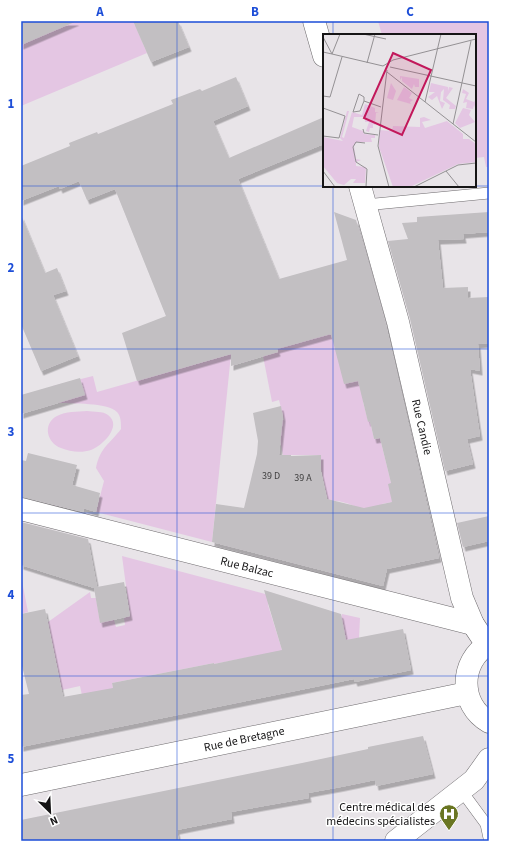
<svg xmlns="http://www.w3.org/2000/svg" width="510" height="862" font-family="'Source Sans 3',sans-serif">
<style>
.green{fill:#e4c6e3}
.building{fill:#c2bfc2;filter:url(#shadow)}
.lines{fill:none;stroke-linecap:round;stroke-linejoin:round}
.lane-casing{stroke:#6e6b6e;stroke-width:12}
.street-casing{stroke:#6e6b6e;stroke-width:23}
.secondary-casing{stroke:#6e6b6e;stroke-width:23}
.lane{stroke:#fff;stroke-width:11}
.street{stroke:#fff;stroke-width:22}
.secondary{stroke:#fff;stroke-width:22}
.grid{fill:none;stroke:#1d4ed8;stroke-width:1;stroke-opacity:0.55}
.labels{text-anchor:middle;stroke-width:3;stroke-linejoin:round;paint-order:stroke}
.number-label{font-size:10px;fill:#414041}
.street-label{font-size:12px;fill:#161516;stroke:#fff}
.poi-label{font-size:12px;fill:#161516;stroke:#fff;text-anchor:end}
.inset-road{fill:none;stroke:#949194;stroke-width:1}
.view{fill:#c2185b;fill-opacity:0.15;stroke:#c2185b;stroke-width:2}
.inset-edge{fill:none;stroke:#161516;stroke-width:2}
.neatline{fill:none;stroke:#1d4ed8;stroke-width:1.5}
.grid-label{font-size:13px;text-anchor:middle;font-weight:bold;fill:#1d4ed8}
</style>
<defs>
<filter id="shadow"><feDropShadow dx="2.5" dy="4.5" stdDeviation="0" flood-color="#0004"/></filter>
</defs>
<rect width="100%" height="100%" fill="#e8e4e8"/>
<g class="green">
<polygon points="21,21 133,21 147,53 21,106"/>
<polygon points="378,21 489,21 489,167 486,167 484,157 475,158 475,35 382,35"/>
<path d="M327,327L330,335L349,331L366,401L363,402L368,421H370L374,439L380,438L391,483L392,502L382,504L385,522C369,514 347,498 328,501L321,469V455H283L276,421L284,420L279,400L272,402L263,356L278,352L276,342L291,345L299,343Z"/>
<path d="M231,354L212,542L96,512L104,481L96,468C100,447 110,444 121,429C121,423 121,416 117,412C107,402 72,404 59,403L53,386L93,376L97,392Z"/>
<path d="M87,411C94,412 103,411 108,415C123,426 102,446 91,450C82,453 70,452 61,448C47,443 42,424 57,416C66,411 77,412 87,411Z"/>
<polygon points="122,556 269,595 268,605 283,653 250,657 214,664 214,663 112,683 114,693 84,705 80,686 62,690 48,622 90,592 91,598 96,598 100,622 114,620 116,627 125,625 124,618 130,616"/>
<polygon points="21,576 28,612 21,614"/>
<polygon points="342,614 360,618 359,638 341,642 338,628"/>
</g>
<g class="building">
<polygon points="21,21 77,21 21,45"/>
<polygon points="133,21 178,21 189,47 151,62"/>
<polygon points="236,77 248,106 213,121 229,158 324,117 324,144 238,179 279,279 347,260 334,212 356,220 386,325 439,558 387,569 383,586 212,542 216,504 244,508 257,454 258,441 253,413 281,406 283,417 279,455 291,455 291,456 321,455 321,472 327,499 364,508 392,502 388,484 391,483 380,438 374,439 370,421 368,422 358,381 344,384 331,334 277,349 278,352 231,366 231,354 137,381 122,333 166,316 115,189 87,200 79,181 60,189 59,186 21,201 21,166 70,146 69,143 97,132 98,134 173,104 171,100 200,89 202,91"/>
<polygon points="489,212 489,232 463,234 464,239 438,240 443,288 468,287 468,298 489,297 489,343 478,344 480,371 470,369 480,436 467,439 473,464 445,471 410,319 388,241 408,239 402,223 417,222 417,217"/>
<polygon points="21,215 45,273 57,268 66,291 53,295 78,356 41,371 21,324"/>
<polygon points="80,378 85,395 21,414 21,395"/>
<polygon points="28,453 77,465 72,485 100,493 96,512 83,508 84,512 21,497 21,460 26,461"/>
<polygon points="489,516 489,541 463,547 457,523"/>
<polygon points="21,522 88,539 97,587 124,582 130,616 100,623 94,588 21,565"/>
<polygon points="264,590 341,614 346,640 403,629 411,670 355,682 354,679 21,747 21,695 29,694 21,662 21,614 45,609 63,697 113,688 112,683 214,663 214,664 282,650"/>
<polygon points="423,736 433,774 376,786 375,780 341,787 308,793 309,798 231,812 232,819 177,830 179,841 21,841 21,820 302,763 368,749 368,747"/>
</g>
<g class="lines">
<defs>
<g id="lane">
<polyline points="365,205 489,193"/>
<polyline points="461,790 486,824 489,838"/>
</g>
<g id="street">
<polyline points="314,21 324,56"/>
<polyline points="360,186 398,322 462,598 473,624 487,645"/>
<polyline points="21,509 473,624"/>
</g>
<g id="secondary">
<path d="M489,644C459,661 459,705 489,722"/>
<polyline points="21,785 467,693"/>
<polyline points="396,841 474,780 489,759"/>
</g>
</defs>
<use href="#lane" class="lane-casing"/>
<use href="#street" class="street-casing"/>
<use href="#secondary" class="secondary-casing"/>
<use href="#lane" class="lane"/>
<use href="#street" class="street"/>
<use href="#secondary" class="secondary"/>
</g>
<path class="grid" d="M177,21V841M333,21V35M21,186H324M333,186V841M475,186H489M21,349H489M21,513H489M21,676H489"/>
<defs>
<symbol id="hospital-pin" viewBox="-11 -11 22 30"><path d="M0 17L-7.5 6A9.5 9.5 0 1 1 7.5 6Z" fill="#6a7622" stroke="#fff"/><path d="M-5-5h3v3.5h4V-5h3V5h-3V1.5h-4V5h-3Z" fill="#fff"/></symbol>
</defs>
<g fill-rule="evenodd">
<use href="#hospital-pin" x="438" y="803" width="22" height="30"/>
</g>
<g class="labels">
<g class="number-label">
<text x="271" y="479">39 D</text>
<text x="303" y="481">39 A</text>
</g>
<g class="street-label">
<text transform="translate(422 427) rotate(77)" y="4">Rue Candie</text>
<text transform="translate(247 567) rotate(14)" y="4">Rue Balzac</text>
<text transform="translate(244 739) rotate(-12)" y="4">Rue de Bretagne</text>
</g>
<g class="poi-label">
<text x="435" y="811">Centre médical des<tspan x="435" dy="14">médecins spécialistes</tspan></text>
</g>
</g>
<g transform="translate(323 34)">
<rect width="153" height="153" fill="#e8e4e8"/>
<path d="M77,42L96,45V53H92L91,50L89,55L79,47V43L77,46ZM68,49L73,57L70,66L64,64ZM108,49L125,53V57L126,53L130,54L123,64L133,72L132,75H126L127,71L120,66L121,55L118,58L117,67L122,69L119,75L114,62L109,66L105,63L112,58H106ZM81,53L89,59L86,64L90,66L87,68L88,70L74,66ZM140,55L146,59L143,65L151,68L153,65V76L151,71L150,75L143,74L144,68L140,69L143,60L139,59ZM42,70L52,74V78L56,79H53L52,91L50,90V94H47L46,98L43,97L46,88H42V83H31L29,93L40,97L41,100L52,101V104H48L49,108H34L31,112L33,125L38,126L33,128V132L43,133L42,149H30L33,145H28L21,151L14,149L0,132V103L20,107L17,104L24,77H26L19,103L21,104L29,78L39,81ZM140,74L148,76L146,81L152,88L137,94L132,89ZM101,83L108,86L99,88L102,94L124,87L140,100V105H146L153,110V128L135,130L87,153H70L56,113V96L69,97L70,92L97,93V84Z" fill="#e4c6e3"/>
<path class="inset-road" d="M40,0L63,5M0,3L9,20L60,32M0,18L9,20L17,0M44,29L52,0M60,32L70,26L153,5M67,33L153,52M64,36L55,112L66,153M64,38L153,108M0,62L7,63L19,23M41,67L37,77L30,78L36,60L41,63V67L58,73M102,68L118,0M0,74L22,82L16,104L0,102M130,90L148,7M40,95L41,99L55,101M42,109L33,108L30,113L33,128L44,135L43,153M0,137L12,153M123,137L136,153M91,153L135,131L153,129"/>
<path class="view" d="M70,19L108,36L79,101L41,84Z"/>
<rect width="153" height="153" class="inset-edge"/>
</g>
<rect width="510" height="862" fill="none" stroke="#ffffff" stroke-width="44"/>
<g transform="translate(50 812) rotate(156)" stroke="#ffffff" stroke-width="3" paint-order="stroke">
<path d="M0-3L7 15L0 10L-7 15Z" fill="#161516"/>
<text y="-6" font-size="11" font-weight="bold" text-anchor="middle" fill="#161516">N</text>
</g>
<rect x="22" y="22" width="466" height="818" class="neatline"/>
<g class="grid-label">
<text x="100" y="16">A</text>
<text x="255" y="16">B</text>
<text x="410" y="16">C</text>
<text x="11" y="108">1</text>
<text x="11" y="272">2</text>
<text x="11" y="436">3</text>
<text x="11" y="599">4</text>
<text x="11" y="763">5</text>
</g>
</svg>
